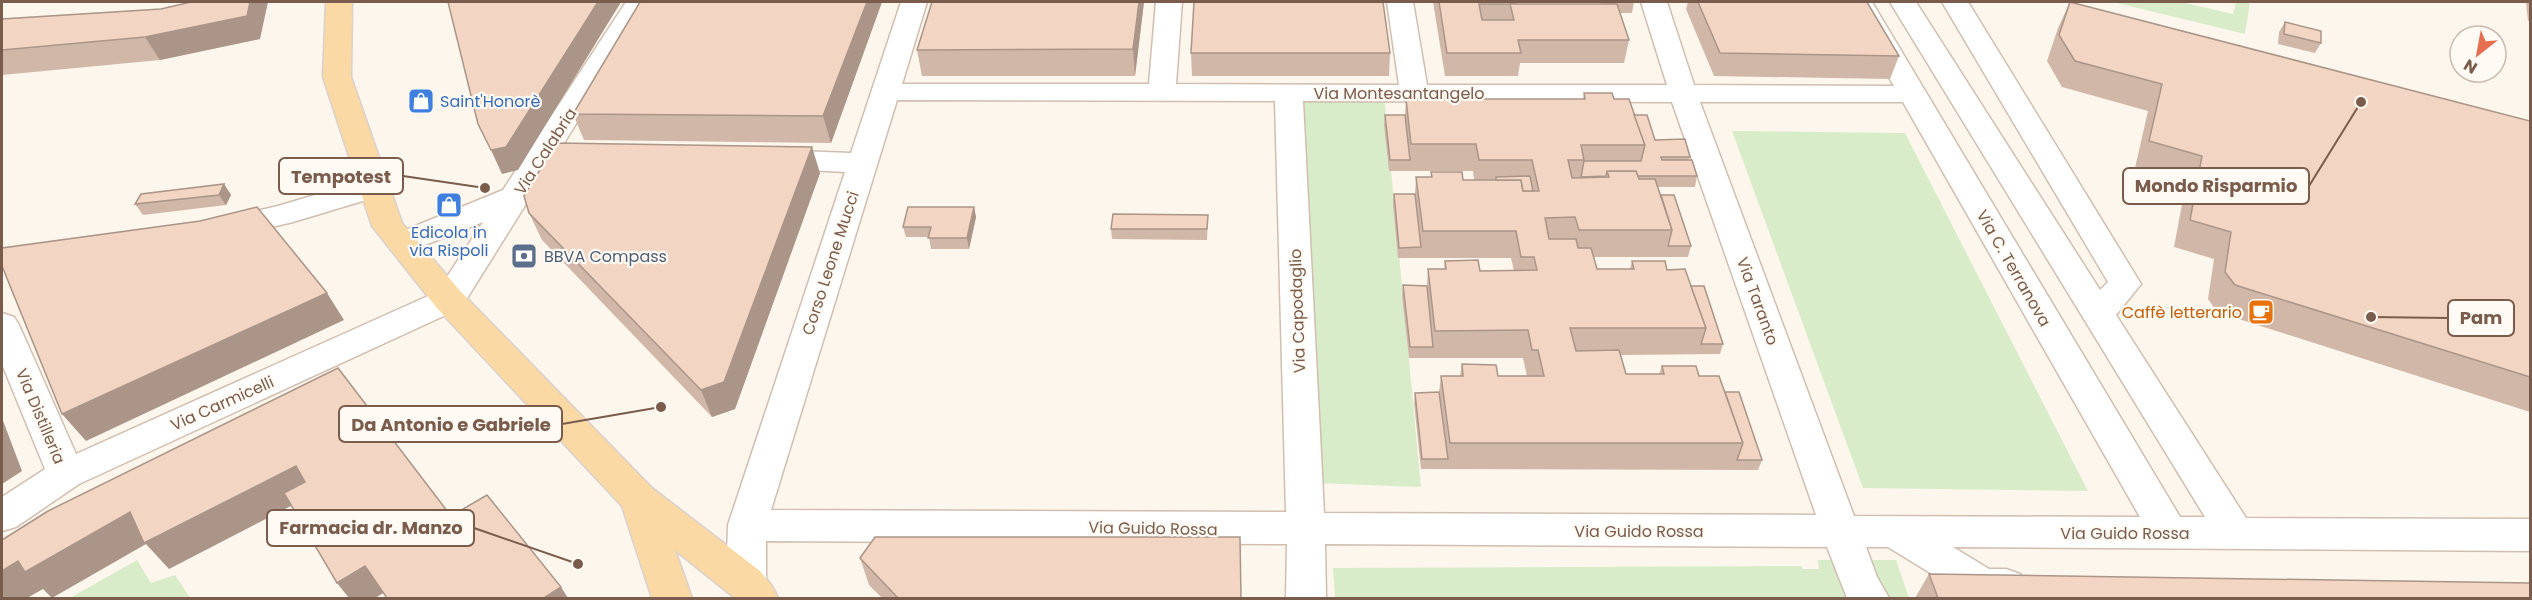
<svg xmlns="http://www.w3.org/2000/svg" width="2532" height="600" font-family="Poppins,sans-serif">
<style>
.green{fill:#d8ecc9}
.lines{fill:none;stroke-linecap:round;stroke-linejoin:round}
.minor-casing{stroke:#d1beb0;stroke-width:3}
.major-casing{stroke:#dad1cd;stroke-width:3}
.minor{fill:#fff;fill-rule:evenodd}
.major{fill:#fbd9a5;fill-rule:evenodd}
.wall{fill:#d1b7a8}
.shaded-wall{fill:#aa9588}
.building{fill:#f3d5c3;stroke:#aa9588;stroke-width:1.5}
.labels{text-anchor:middle;stroke-width:4.5;stroke-linejoin:round;paint-order:stroke}
.street-label{font-size:16px;fill:#7a5c4d;stroke:#fffaf3}
.shop-label{font-size:16px;fill:#366cbe;stroke:#fffaf3;text-anchor:start}
.service-label{font-size:16px;fill:#4e5e75;stroke:#fffaf3;text-anchor:start}
.food-label{font-size:16px;fill:#c56008;stroke:#fffaf3;text-anchor:end}
.leader{fill:none;stroke:#7a5c4d;stroke-width:2}
.callout-dot{fill:#7a5c4d;stroke:#fffaf3;stroke-width:2}
.callout{fill:#fffaf3;stroke:#7a5c4d;stroke-width:2}
.callout-label{font-size:18px;text-anchor:middle;font-weight:bold;fill:#7a5c4d}
</style>
<rect width="100%" height="100%" fill="#fdf6ec"/>
<g class="green">
<polygon points="2113,2 2181,2 2233,14 2236,2 2250,2 2245,34"/>
<polygon points="1302,95 1384,95 1421,487 1315,483"/>
<polygon points="1732,131 1905,133 2088,491 1863,488"/>
<polygon points="137,560 151,583 175,575 190,598 70,598"/>
<polygon points="1818,560 1896,560 1909,598 1335,598 1333,568 1801,566 1803,569 1819,569"/>
</g>
<g class="lines">
<defs>
<g id="minor">
<polygon points="626,2 652,2 461,308 79,484 16,527 2,531 2,497 45,469 2,364 2,313 14,317 19,325 76,454 437,292 483,222 402,254 391,250 386,243 391,236 503,190"/>
<path d="M901,2H927L902,84H1149L1156,2H1182L1176,84L1399,85L1387,2H1413L1427,85H1667L1641,2H1667L1694,85L1894,86L1846,2H1872L2180,517H2205L1890,2H1916L2100,290L2108,282L1942,2H1968L2141,284L2116,315L2246,518L2530,519V551L1953,547L1989,569H2006L2020,574L2026,586L2018,598H1971L1888,547H1866L1877,577L1889,598H1847L1827,547L1325,544L1326,598H1286L1287,544L766,541V583L760,595L750,598L732,595L726,583L728,525L845,172L771,168L761,166L756,159L761,152L771,150L851,153ZM897,100L1275,101L1286,512L771,510ZM1303,101L1672,102L1816,515L1324,513ZM1700,102H1903L2140,517L1854,516Z"/>
<polygon points="375,177 386,180 390,187 386,194 293,222 224,238 213,235 208,228 213,221 278,206"/>
</g>
<polygon id="major" points="326,2 352,2 351,77 402,223 461,292 652,488 760,571 772,586 778,598 735,598 675,550 692,598 652,598 622,506 437,308 372,226 323,77"/>
</defs>
<use href="#minor" class="minor-casing"/>
<use href="#major" class="major-casing"/>
<use href="#minor" class="minor"/>
<use href="#major" class="major"/>
</g>
<g class="wall">
<polygon points="882,2 831,143 584,140 573,114"/>
<polygon points="932,2 1144,2 1135,76 922,76 917,50"/>
<polygon points="1433,2 1518,2 1518,4 1601,4 1600,2 1634,2 1632,13 1620,13 1629,40 1624,63 1520,63 1518,76 1445,76"/>
<polygon points="1688,2 1867,2 1899,56 1890,79 1714,76 1686,9"/>
<polygon points="2070,2 2530,121 2530,412 2217,312 2208,299 2214,259 2174,247 2186,183 2135,168 2148,111 2062,87 2047,61 2058,28"/>
<polygon points="2526,2 2530,2 2530,21 2528,21"/>
<polygon points="161,9 260,39 160,60 2,75 2,19"/>
<polygon points="2285,22 2321,43 2315,53 2278,44 2279,32"/>
<polygon points="1191,53 1390,53 1389,76 1192,76"/>
<polygon points="1421,93 1451,99 1583,99 1584,93 1614,99 1634,115 1655,140 1690,157 1689,160 1697,176 1695,187 1658,187 1661,195 1691,246 1688,257 1594,257 1597,269 1630,269 1632,261 1667,270 1691,286 1723,344 1720,354 1621,355 1626,374 1659,374 1662,366 1699,376 1725,392 1762,460 1758,470 1421,469 1414,403 1415,393 1439,392 1441,376 1460,376 1462,364 1498,376 1527,376 1523,358 1409,358 1402,296 1403,285 1427,286 1428,269 1444,269 1445,261 1480,271 1514,271 1511,258 1398,258 1393,204 1394,194 1415,194 1416,177 1431,177 1431,172 1463,180 1474,180 1473,171 1389,171 1384,125 1385,115 1405,115 1406,99 1420,99"/>
<polygon points="820,173 735,409 712,417 542,240 529,213"/>
<polygon points="224,184 231,195 226,205 143,215 135,204"/>
<polygon points="974,207 976,217 969,249 931,249 929,237 906,237 903,227"/>
<polygon points="1208,215 1207,240 1112,239 1111,229"/>
<polygon points="860,558 1241,598 882,598 869,585"/>
<polygon points="1929,574 2530,598 1915,598"/>
</g>
<g class="shaded-wall">
<polygon points="250,2 268,2 260,39 160,60 145,37"/>
<polygon points="598,2 621,2 518,170 502,174 491,150"/>
<polygon points="867,2 882,2 831,143 823,116"/>
<polygon points="1139,2 1144,2 1135,76 1133,49"/>
<polygon points="812,147 820,173 735,409 712,417 701,390"/>
<polygon points="224,184 231,195 226,205 219,195"/>
<polygon points="974,207 976,217 969,249 967,238"/>
<polygon points="327,293 344,320 86,441 62,414"/>
<polygon points="2,418 22,471 2,484"/>
<polygon points="296,466 316,493 169,569 146,544 52,598 43,589 27,598 2,598 2,571 18,561 130,512"/>
<polygon points="365,566 385,592 375,598 349,598 337,583"/>
<polygon points="561,587 568,598 544,598"/>
</g>
<g class="building">
<polygon points="191,2 250,2 247,16 145,37 2,50 2,19 161,9"/>
<polygon points="448,2 598,2 506,147 491,150 478,124"/>
<polygon points="640,2 867,2 823,116 573,114"/>
<polygon points="932,2 1139,2 1133,49 917,50"/>
<polygon points="1194,2 1383,2 1390,53 1191,53"/>
<polygon points="1439,2 1510,2 1511,4 1479,4 1482,20 1514,20 1510,4 1617,4 1629,40 1518,40 1521,53 1447,53"/>
<polygon points="1698,2 1867,2 1899,56 1720,53"/>
<polygon points="2070,2 2530,121 2530,377 2235,285 2225,272 2231,232 2190,220 2202,156 2149,141 2162,84 2075,61 2059,35"/>
<polygon points="2285,22 2321,31 2321,43 2284,34"/>
<polygon points="1421,93 1450,93 1451,99 1585,99 1584,93 1612,93 1614,99 1629,99 1645,145 1581,145 1584,160 1568,160 1572,178 1609,177 1607,171 1636,171 1639,179 1655,179 1672,230 1579,230 1575,217 1545,218 1549,239 1576,239 1578,248 1591,248 1597,269 1634,269 1632,261 1665,261 1667,270 1685,269 1706,328 1570,328 1576,351 1619,350 1626,374 1664,374 1662,366 1696,366 1699,376 1719,376 1743,443 1450,443 1441,376 1463,376 1462,364 1496,365 1498,376 1544,376 1538,350 1532,350 1528,330 1435,331 1428,269 1446,269 1445,261 1478,260 1480,271 1537,270 1534,257 1521,257 1516,231 1423,231 1416,177 1432,177 1431,172 1462,172 1463,180 1521,180 1523,191 1539,191 1532,160 1479,160 1476,144 1411,144 1406,99 1422,99"/>
<polygon points="1385,115 1405,115 1410,160 1390,160"/>
<polygon points="1634,115 1647,115 1655,140 1685,139 1690,157 1661,157 1662,160 1692,160 1697,176 1638,176 1636,171 1607,171 1606,176 1581,177 1584,161 1641,161 1645,145"/>
<polygon points="556,143 812,147 724,382 701,390 529,213 524,196"/>
<polygon points="1530,176 1533,191 1523,191 1521,180 1496,180 1496,177"/>
<polygon points="224,184 219,195 135,204 141,194"/>
<polygon points="1394,194 1415,194 1421,247 1399,248"/>
<polygon points="1661,195 1674,195 1691,246 1668,246 1672,230"/>
<polygon points="257,207 327,293 62,414 2,266 2,248 200,221"/>
<polygon points="908,207 974,207 967,238 928,238 931,227 903,227"/>
<polygon points="1113,214 1208,215 1207,229 1111,229"/>
<polygon points="1403,285 1427,286 1433,347 1410,347"/>
<polygon points="1691,286 1704,286 1723,344 1701,344 1706,328"/>
<polygon points="338,368 451,516 487,495 561,587 544,598 387,598 365,566 337,583 284,493 305,482 296,466 144,543 130,512 25,572 18,561 2,571 2,540 48,511"/>
<polygon points="1439,392 1448,459 1422,459 1415,393"/>
<polygon points="1725,392 1739,392 1762,460 1737,460 1743,443"/>
<polygon points="875,537 1240,537 1241,598 898,598 860,558"/>
<polygon points="1929,574 2530,583 2530,598 1938,598"/>
</g>
<defs>
<symbol id="shop-square" viewBox="-11 -11 22 22"><rect x="-9" y="-9" width="18" height="18" rx="4" fill="#3f7fe0" stroke="#fffaf3"/><path d="M-5-2.5h2.3a2.7 3.5 0 0 1 5.4 0H5L5.5 6h-11ZM-1.5-2.5h3a1.5 2.3 0 0 0-3 0Z" fill="#fff"/></symbol>
<symbol id="bank-square" viewBox="-11 -11 22 22"><rect x="-9" y="-9" width="18" height="18" rx="4" fill="#5c6f8a" stroke="#fffaf3"/><path d="M-6-4H6V4H-6ZM0-2.3a2.3 2.3 0 1 0 0 4.6a2.3 2.3 0 1 0 0-4.6Z" fill="#fff"/></symbol>
<symbol id="cafe-square" viewBox="-11 -11 22 22"><rect x="-9" y="-9" width="18" height="18" rx="4" fill="#e8710a" stroke="#fffaf3"/><path d="M-5.5-4.5H6V0H3Q3 3.5 0 3.5H-2.5Q-5.5 3.5-5.5 0ZM3-3.2v2h1.7v-2ZM-6 4.5H4V6H-6Z" fill="#fff"/></symbol>
</defs>
<g fill-rule="evenodd">
<use href="#shop-square" x="406" y="86" width="30" height="30"/>
<use href="#shop-square" x="434" y="190" width="30" height="30"/>
<use href="#bank-square" x="509" y="241" width="30" height="30"/>
<use href="#cafe-square" x="2246" y="297" width="30" height="30"/>
</g>
<g class="labels">
<g class="street-label">
<text x="1399" y="99">Via Montesantangelo</text>
<text transform="translate(545 151) rotate(-57)" y="6">Via Calabria</text>
<text transform="translate(830 263) rotate(-72)" y="6">Corso Leone Mucci</text>
<text transform="translate(2014 268) rotate(60)" y="6">Via C. Terranova</text>
<text transform="translate(1758 301) rotate(70)" y="6">Via Taranto</text>
<text transform="translate(1297 311) rotate(-92)" y="6">Via Capodaglio</text>
<text transform="translate(222 403) rotate(-24)" y="6">Via Carmicelli</text>
<text transform="translate(41 416) rotate(67)" y="6">Via Distilleria</text>
<text transform="translate(1153 528) rotate(1)" y="6">Via Guido Rossa</text>
<text x="1639" y="537">Via Guido Rossa</text>
<text x="2125" y="539">Via Guido Rossa</text>
</g>
<g class="shop-label">
<text x="440" y="107">Saint'Honorè</text>
<text x="449" y="238" text-anchor="middle">Edicola in<tspan x="449" dy="18">via Rispoli</tspan></text>
</g>
<g class="service-label">
<text x="544" y="262">BBVA Compass</text>
</g>
<g class="food-label">
<text x="2242" y="318">Caffè letterario</text>
</g>
</g>
<path class="leader" d="M485 188L403 176M2361 102L2309 186M2371 317L2448 318M661 407L562 424M578 564L474 528"/>
<g class="callout-dot">
<circle cx="485" cy="188" r="6"/>
<circle cx="2361" cy="102" r="6"/>
<circle cx="2371" cy="317" r="6"/>
<circle cx="661" cy="407" r="6"/>
<circle cx="578" cy="564" r="6"/>
</g>
<g class="callout">
<rect x="279" y="158" width="124" height="36" rx="6"/>
<rect x="2123" y="168" width="186" height="36" rx="6"/>
<rect x="2448" y="300" width="66" height="36" rx="6"/>
<rect x="339" y="406" width="223" height="36" rx="6"/>
<rect x="267" y="510" width="207" height="36" rx="6"/>
</g>
<g class="callout-label">
<text x="341" y="183">Tempotest</text>
<text x="2216" y="192">Mondo Risparmio</text>
<text x="2481" y="324">Pam</text>
<text x="451" y="431">Da Antonio e Gabriele</text>
<text x="371" y="534">Farmacia dr. Manzo</text>
</g>
<rect width="2532" height="600" fill="none" stroke="#7a5c4d" stroke-width="6"/>
<g transform="translate(2478 54) rotate(211)"><circle r="28" fill="#fffaf3" stroke="#cabbb1" stroke-width="1.5"/>
<path d="M0-4.5L10 22L0 15L-10 22Z" fill="#e76f51"/>
<text y="-9" font-size="16" font-weight="bold" text-anchor="middle" fill="#7a5c4d">N</text>
</g>
</svg>
